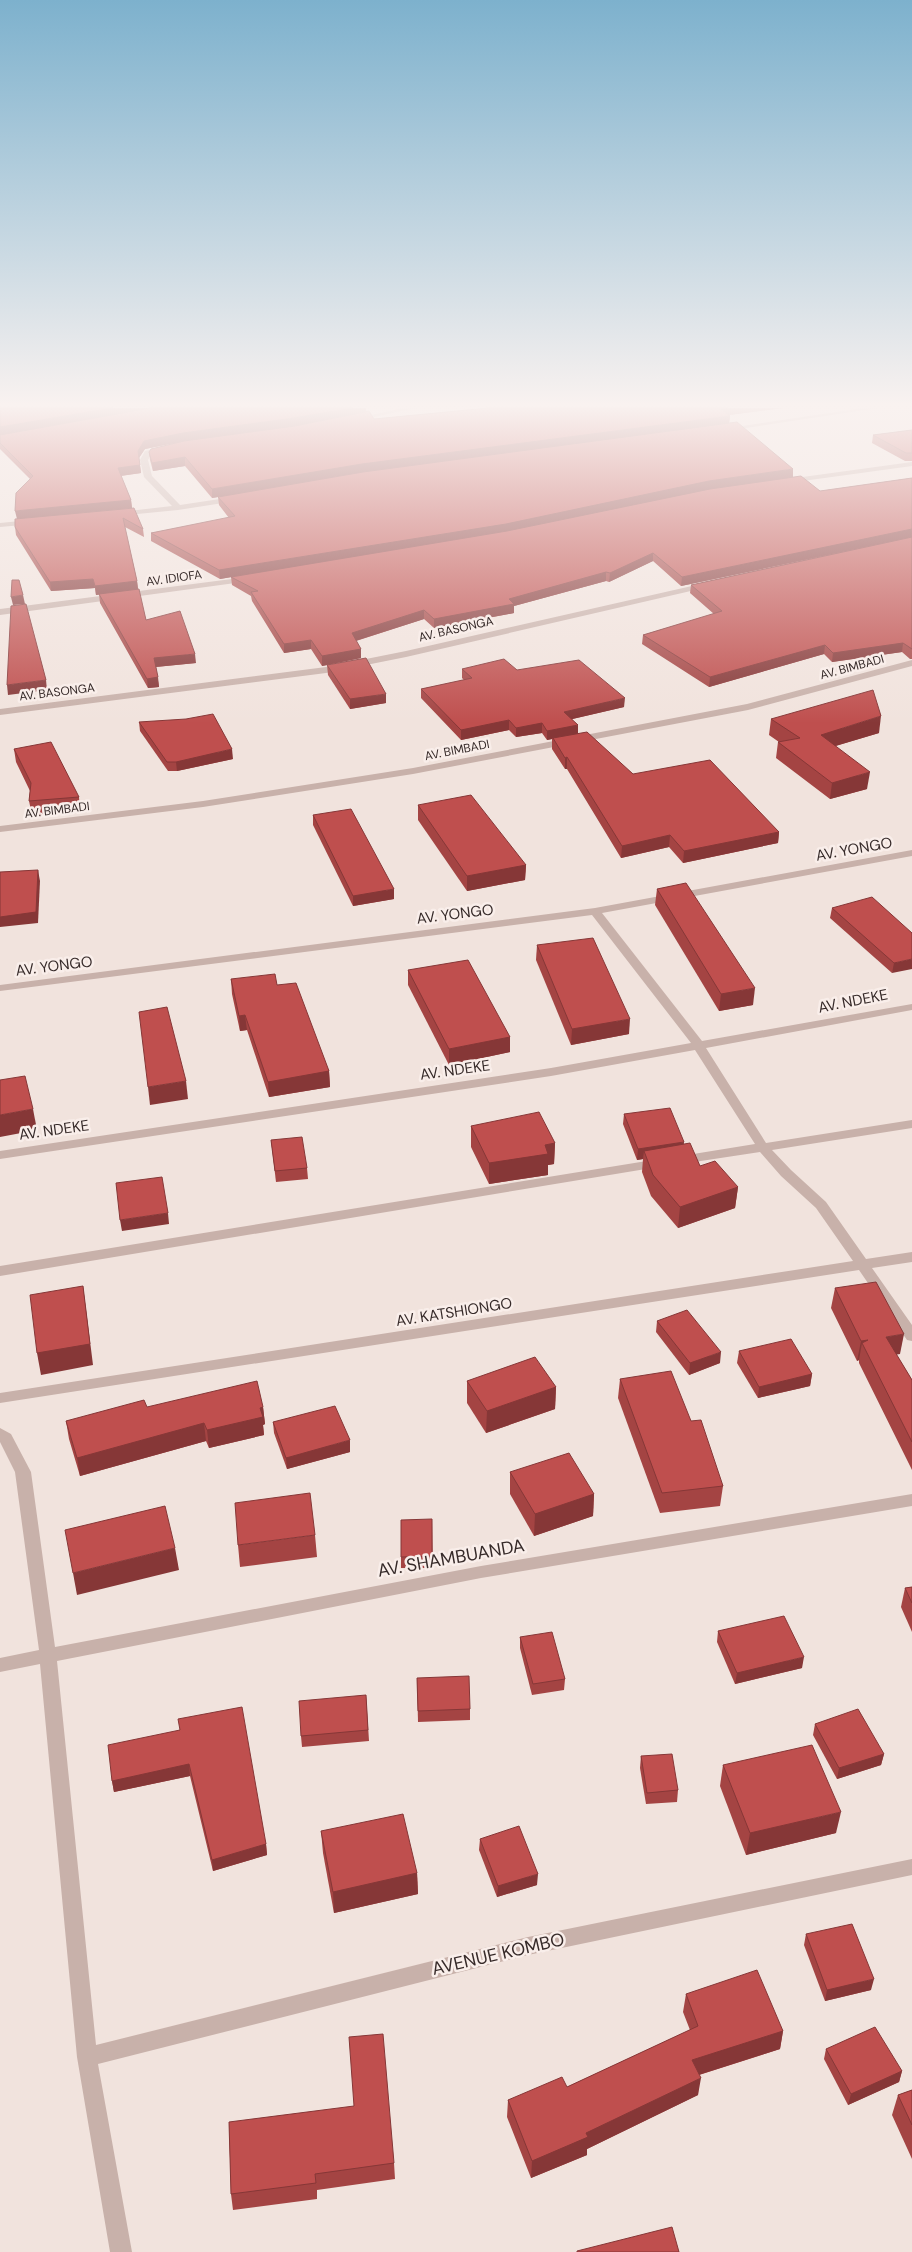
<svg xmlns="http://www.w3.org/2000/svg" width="912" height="2252" font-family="'DM Sans',sans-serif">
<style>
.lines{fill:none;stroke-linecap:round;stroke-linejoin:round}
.street{fill:#c8b1aa;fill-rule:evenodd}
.wall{fill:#a44443}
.shaded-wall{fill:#863737}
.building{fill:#bf4f4e;stroke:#863737}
.labels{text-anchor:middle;stroke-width:5;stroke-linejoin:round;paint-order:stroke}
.far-street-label{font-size:12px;fill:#362a29;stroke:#f9eeea}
.street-label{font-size:15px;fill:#362a29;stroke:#f9eeea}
.near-street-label{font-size:18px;fill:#362a29;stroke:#f9eeea}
</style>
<rect width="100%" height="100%" fill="#f1e3dd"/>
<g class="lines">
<g class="street">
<polygon points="403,408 415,408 356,421 353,419"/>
<polygon points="863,408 878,408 726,431 722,429"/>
<polygon points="166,446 170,448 169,450 151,454 148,460 152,476 180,505 233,497 236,497 236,501 178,510 117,516 116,514 120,512 172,506 144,477 140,460 145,451"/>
<polygon points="912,462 912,466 788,483 784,481 788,479"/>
<polygon points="30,520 33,520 33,524 0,527 0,523"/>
<polygon points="247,577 251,579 250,581 0,615 0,609"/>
<polygon points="705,583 708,583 708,587 406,657 326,673 0,715 0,709 326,667 406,651"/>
<polygon points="912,660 912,666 748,710 413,774 203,807 0,832 0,826 203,801 413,768 747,704"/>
<polygon points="912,850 912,856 602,913 702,1041 912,1004 912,1010 706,1048 766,1143 912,1120 912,1128 772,1150 791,1170 826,1202 866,1259 912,1252 912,1262 872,1268 912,1325 912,1341 907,1340 859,1270 0,1403 0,1393 853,1261 816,1208 781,1176 760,1152 681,1164 676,1163 675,1160 676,1157 681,1156 755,1144 695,1050 551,1076 0,1159 0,1151 551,1068 691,1043 592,915 0,991 0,985 595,908"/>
<polygon points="659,1159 664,1160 665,1163 664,1166 0,1276 0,1266"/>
<polygon points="0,1428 11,1434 31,1472 55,1647 481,1566 912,1494 912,1506 481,1578 57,1661 96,2045 528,1937 912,1859 912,1875 528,1955 98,2064 132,2252 110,2252 77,2057 40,1664 0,1672 0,1658 39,1650 15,1472 0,1442"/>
</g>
</g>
<g class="wall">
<polygon points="0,408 366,408 366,412 374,419 488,408 783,408 729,415 730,416 729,423 793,477 820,491 912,478 912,659 910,659 902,652 832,662 824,654 709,687 642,644 643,635 714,614 690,593 691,585 839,553 681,586 653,561 609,582 606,581 514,606 514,613 434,628 424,619 356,641 361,649 361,658 322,666 311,649 284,653 252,601 251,596 232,585 231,577 220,579 151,541 151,533 229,518 219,505 218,497 212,498 185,466 153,471 150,460 149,452 176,443 145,449 139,458 141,473 121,476 131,500 132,508 143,529 144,537 125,527 137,581 138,589 146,620 196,663 156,667 159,687 148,688 100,603 99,594 102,594 96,595 95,588 51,591 16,535 15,527 17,519 30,479 0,449"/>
<polygon points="912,430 912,461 905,461 872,443 873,435"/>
<polygon points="327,665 386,703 350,709 328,675"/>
<polygon points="462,669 517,670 624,707 572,719 578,733 633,774 779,832 778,843 683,863 669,847 621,858 567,769 565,769 552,749 552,739 547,740 542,733 516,737 509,730 461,740 421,698 421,689 464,680 462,678"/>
<polygon points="771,719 879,733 835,746 867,789 830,799 776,758 778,742 779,742 769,735"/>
<polygon points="139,722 233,759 177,771 168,771 140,731"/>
<polygon points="14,749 79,797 80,811 32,815 29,801 30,791 16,762"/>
<polygon points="418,805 526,865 525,880 467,891 418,820"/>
<polygon points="313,815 394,899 353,906 313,825"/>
<polygon points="657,889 753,1005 719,1011 655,905"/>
<polygon points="832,908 912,933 892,973 830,918"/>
<polygon points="537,945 629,1034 571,1045 536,960"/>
<polygon points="408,970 510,1037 510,1052 449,1065 408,985"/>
<polygon points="231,979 277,985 329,1071 330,1087 269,1097 247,1030 240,1031 232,994"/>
<polygon points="624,1114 684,1144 700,1166 738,1187 735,1208 678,1228 651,1196 642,1172 643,1159 637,1160 623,1124"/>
<polygon points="471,1126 555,1143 554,1164 548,1165 548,1175 489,1184 471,1147"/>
<polygon points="271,1140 307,1168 308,1179 276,1182"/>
<polygon points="835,1288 900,1354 896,1354 912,1380 912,1470 859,1363 859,1360 857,1361 831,1308"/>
<polygon points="657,1321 720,1363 689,1375 656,1332"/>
<polygon points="739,1351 812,1374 810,1386 758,1398 737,1363"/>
<polygon points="620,1379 691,1421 723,1486 720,1506 660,1513 618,1398"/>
<polygon points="467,1381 556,1387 555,1409 486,1433 467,1403"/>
<polygon points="147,1407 263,1407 265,1424 263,1425 264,1435 209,1448 206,1441 80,1476 69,1439 66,1421"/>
<polygon points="273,1422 350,1452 287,1469 274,1433"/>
<polygon points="510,1472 594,1494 593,1516 534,1536 510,1494"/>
<polygon points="432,1519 433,1568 401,1568 401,1557"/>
<polygon points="315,1535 317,1557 240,1567 238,1545"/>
<polygon points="912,1587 912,1632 901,1607 905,1588"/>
<polygon points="718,1631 802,1668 735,1684 717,1642"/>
<polygon points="520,1637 565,1679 564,1690 532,1695 520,1648"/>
<polygon points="417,1678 470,1709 470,1720 418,1722"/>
<polygon points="366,1695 369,1741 302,1747 301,1736"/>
<polygon points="815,1724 884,1754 881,1765 837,1779 813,1735"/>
<polygon points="180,1730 266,1844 267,1855 213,1871 190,1776 114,1792 112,1781"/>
<polygon points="641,1756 678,1790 677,1802 646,1804 640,1768"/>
<polygon points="723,1765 836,1833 746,1855 720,1786"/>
<polygon points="321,1831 417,1873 418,1894 334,1913 323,1853"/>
<polygon points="480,1839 537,1885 497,1897 479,1850"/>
<polygon points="806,1934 871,1990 825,2001 804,1945"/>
<polygon points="686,1994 783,2031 780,2049 699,2075 698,2095 587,2149 587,2155 531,2178 507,2117 508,2100 567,2087 690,2030 683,2012"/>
<polygon points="826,2049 902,2071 899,2082 848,2105 824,2059"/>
<polygon points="912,2090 912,2159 892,2115 898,2095"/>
<polygon points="229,2122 394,2163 395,2179 317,2190 317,2199 233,2210 231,2194"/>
</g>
<g class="shaded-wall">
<polygon points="113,408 158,408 0,435 0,427"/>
<polygon points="353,408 366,408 366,413 295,426 184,441 145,449 138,459 138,451 144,441 183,433"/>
<polygon points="728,408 783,408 720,416 721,409"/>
<polygon points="730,416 729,424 363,472 212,498 212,489 362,464"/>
<polygon points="185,457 185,466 153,471 152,463"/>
<polygon points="140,465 141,473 119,476 118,468"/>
<polygon points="793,469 793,477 506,532 220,579 219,570 709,481"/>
<polygon points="131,500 132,508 17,519 15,511"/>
<polygon points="912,529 912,537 681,586 682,577"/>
<polygon points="653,553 653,561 609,582 610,573"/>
<polygon points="606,572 606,581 514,606 514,613 434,628 434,619"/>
<polygon points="93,579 95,588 51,591 50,582"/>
<polygon points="137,581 138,589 96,595 95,586"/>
<polygon points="23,595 25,604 13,605 11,597"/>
<polygon points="424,610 424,619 352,642 352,633"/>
<polygon points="311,640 311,649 284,653 284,644"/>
<polygon points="903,643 902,652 832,662 833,653"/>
<polygon points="825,645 824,654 709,687 710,677"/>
<polygon points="361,649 361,658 322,666 322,656"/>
<polygon points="195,654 196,663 155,667 154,658"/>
<polygon points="158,677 159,687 148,688 147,679"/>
<polygon points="46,680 47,690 8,695 7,685"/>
<polygon points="386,694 386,703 350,709 350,699"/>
<polygon points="625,698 624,707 564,721 564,712"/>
<polygon points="881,716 879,733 819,751 821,735"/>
<polygon points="509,720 509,730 461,740 461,730"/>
<polygon points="542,723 542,733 516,737 516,728"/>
<polygon points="578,725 578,734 553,738 552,739 547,740 547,731"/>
<polygon points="232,749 233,759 177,771 176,762"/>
<polygon points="567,757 567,769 565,769 565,758"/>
<polygon points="870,772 867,789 830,799 832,783"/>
<polygon points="779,832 778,843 683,863 684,851"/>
<polygon points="670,835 669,847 621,858 622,846"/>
<polygon points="526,865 525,880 467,891 467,876"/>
<polygon points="38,870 40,881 38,923 0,927 0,917"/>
<polygon points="394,889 394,899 353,906 353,896"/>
<polygon points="912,959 912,969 892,973 894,963"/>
<polygon points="755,988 753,1005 719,1011 721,994"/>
<polygon points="245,1015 247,1030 240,1031 239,1016"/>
<polygon points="630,1019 629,1034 571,1045 572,1029"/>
<polygon points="510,1037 510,1052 449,1065 449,1049"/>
<polygon points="329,1071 330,1087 269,1097 268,1082"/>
<polygon points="186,1081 188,1099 150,1105 148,1087"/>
<polygon points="33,1109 37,1130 0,1137 0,1115"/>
<polygon points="684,1142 683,1153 644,1151 643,1159 637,1160 638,1149"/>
<polygon points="555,1143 554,1164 548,1165 548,1175 489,1184 489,1163 545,1145"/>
<polygon points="738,1187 735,1208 678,1228 680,1207"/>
<polygon points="168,1213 169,1224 122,1231 120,1220"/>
<polygon points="83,1286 93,1365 41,1375 37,1353"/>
<polygon points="904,1334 900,1354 882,1357 886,1337"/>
<polygon points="868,1340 862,1343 859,1360 857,1361 861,1341"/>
<polygon points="721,1352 720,1363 689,1375 690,1363"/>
<polygon points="812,1374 810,1386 758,1398 759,1387"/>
<polygon points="556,1387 555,1409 486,1433 487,1411"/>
<polygon points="263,1407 265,1424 263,1425 264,1435 209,1448 207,1430"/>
<polygon points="204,1423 206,1441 80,1476 77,1458"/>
<polygon points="350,1440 350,1452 287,1469 286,1458"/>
<polygon points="594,1494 593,1516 534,1536 535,1514"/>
<polygon points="175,1548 179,1570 77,1595 73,1573"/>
<polygon points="804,1657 802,1668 735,1684 737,1673"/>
<polygon points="884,1754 881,1765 837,1779 839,1768"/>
<polygon points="189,1764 190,1776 114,1792 112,1781"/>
<polygon points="841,1812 836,1833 746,1855 750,1833"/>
<polygon points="266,1844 267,1855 213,1871 212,1860"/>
<polygon points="417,1873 418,1894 334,1913 333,1892"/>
<polygon points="538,1874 537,1885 497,1897 498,1886"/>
<polygon points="874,1979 871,1990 825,2001 827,1990"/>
<polygon points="783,2031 780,2049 689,2078 692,2060"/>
<polygon points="902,2071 899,2082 848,2105 851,2094"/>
<polygon points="701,2078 698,2095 587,2149 587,2155 531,2178 532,2161 586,2133"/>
</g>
<g class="building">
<polygon points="0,408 113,408 0,427"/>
<polygon points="150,408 353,408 294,418 183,433 144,441 138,451 140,465 118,468 131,500 15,511 16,493 33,476 0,443 0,435"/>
<polygon points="488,408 728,408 721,409 730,416 362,464 212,489 185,457 152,463 149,452 151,449 184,441 295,426 369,411 374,419"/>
<polygon points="737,422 793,469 709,481 506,524 219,570 151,533 235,516 218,497 363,472"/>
<polygon points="912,430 912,453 906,453 873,435"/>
<polygon points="801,476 820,491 912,478 912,529 682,577 653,553 610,573 606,572 509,599 514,604 434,619 424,610 352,633 361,649 322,656 311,640 284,644 251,592 258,591 231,577 507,531 710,489"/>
<polygon points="134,508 143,529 123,518 137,581 95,586 93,579 50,582 15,527 15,519"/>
<polygon points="912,537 912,649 903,643 833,653 825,645 710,677 643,635 722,611 691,585"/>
<polygon points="12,580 19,580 23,595 11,597"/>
<polygon points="139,589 146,620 180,611 195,654 154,658 158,677 147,679 99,594"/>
<polygon points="26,604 46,680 7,685 11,606"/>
<polygon points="366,658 386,694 350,699 327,665"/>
<polygon points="504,659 517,670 579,660 625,698 564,712 578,725 547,731 542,723 516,728 509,720 461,730 421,689 472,678 462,669"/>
<polygon points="873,690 881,716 821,735 870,772 832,783 778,742 800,738 771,719"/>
<polygon points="213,714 232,749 176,762 167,762 139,722 186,719"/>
<polygon points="587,732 633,774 710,760 779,832 684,851 670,835 622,846 567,757 565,758 553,738"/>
<polygon points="51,742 79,797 29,801 31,783 14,749"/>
<polygon points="471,795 526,865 467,876 418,805"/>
<polygon points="351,809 394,889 353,896 313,815"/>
<polygon points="38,870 36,912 0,917 0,872"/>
<polygon points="686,883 755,988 721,994 657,889"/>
<polygon points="872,897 912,933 912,959 894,963 832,908"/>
<polygon points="593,938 630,1019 572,1029 537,945"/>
<polygon points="468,960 510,1037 449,1049 408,970"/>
<polygon points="275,974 277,985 296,983 329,1071 268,1082 245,1015 239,1016 231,979"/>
<polygon points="167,1007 186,1081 148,1087 139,1012"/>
<polygon points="25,1076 33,1109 0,1115 0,1080"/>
<polygon points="670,1108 684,1142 638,1149 624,1114"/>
<polygon points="539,1112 555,1143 545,1145 548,1154 489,1163 471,1126"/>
<polygon points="302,1137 307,1168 275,1171 271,1140"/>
<polygon points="690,1143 700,1166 715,1161 738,1187 680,1207 653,1175 644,1151"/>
<polygon points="162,1177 168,1213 120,1220 116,1183"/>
<polygon points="876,1282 904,1334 886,1337 912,1380 912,1442 862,1343 868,1340 861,1341 835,1288"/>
<polygon points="83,1286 90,1344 37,1353 30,1295"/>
<polygon points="687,1310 721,1352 690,1363 657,1321"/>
<polygon points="791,1339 812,1374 759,1387 739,1351"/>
<polygon points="535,1357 556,1387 487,1411 467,1381"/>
<polygon points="671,1371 691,1421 701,1420 723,1486 662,1493 620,1379"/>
<polygon points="257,1381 263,1407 260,1408 263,1417 207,1430 204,1423 77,1458 66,1421 144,1400 147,1407"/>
<polygon points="335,1406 350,1440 286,1458 273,1422"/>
<polygon points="569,1453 594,1494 535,1514 510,1472"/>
<polygon points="310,1493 315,1535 238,1545 235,1503"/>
<polygon points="165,1506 175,1548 73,1573 65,1530"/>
<polygon points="432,1519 432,1556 401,1557 401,1520"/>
<polygon points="912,1587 912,1603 905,1588"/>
<polygon points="784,1616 804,1657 737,1673 718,1631"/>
<polygon points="552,1632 565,1679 533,1684 520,1637"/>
<polygon points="469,1676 470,1709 418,1711 417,1678"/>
<polygon points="366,1695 368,1730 301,1736 299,1701"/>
<polygon points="242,1707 266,1844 212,1860 189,1764 112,1781 108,1745 180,1730 178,1719"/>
<polygon points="858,1709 884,1754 839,1768 815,1724"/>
<polygon points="812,1745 841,1812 750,1833 723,1765"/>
<polygon points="672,1754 678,1790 647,1793 641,1756"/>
<polygon points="403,1814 417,1873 333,1892 321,1831"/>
<polygon points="519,1826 538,1874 498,1886 480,1839"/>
<polygon points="852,1924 874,1979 827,1990 806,1934"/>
<polygon points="757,1970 783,2031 692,2060 701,2078 586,2133 588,2137 532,2161 508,2100 562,2077 567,2087 698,2026 686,1994"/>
<polygon points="875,2027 902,2071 851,2094 826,2049"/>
<polygon points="383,2034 394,2163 315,2174 316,2183 231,2194 229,2122 354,2106 349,2037"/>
<polygon points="912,2090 912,2125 898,2095"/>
<polygon points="672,2227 679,2252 577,2252 577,2251"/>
</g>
<linearGradient id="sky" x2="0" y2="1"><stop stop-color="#7db1cd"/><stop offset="0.56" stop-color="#f9f2f0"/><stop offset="1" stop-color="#f9f2f0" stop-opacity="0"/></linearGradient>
<rect width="912" height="723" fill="url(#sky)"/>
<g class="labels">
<g class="far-street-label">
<text transform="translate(174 578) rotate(-8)" y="4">AV. IDIOFA</text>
<text transform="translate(456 629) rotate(-13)" y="4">AV. BASONGA</text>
<text transform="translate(852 667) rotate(-15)" y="4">AV. BIMBADI</text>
<text transform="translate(57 692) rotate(-7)" y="4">AV. BASONGA</text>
<text transform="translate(457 750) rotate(-11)" y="4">AV. BIMBADI</text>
<text transform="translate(57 810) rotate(-7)" y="4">AV. BIMBADI</text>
</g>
<g class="street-label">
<text transform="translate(854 849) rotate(-10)" y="5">AV. YONGO</text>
<text transform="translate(455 914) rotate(-7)" y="5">AV. YONGO</text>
<text transform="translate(54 966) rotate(-7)" y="5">AV. YONGO</text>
<text transform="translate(853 1001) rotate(-11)" y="5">AV. NDEKE</text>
<text transform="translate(455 1070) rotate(-8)" y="5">AV. NDEKE</text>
<text transform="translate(54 1130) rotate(-8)" y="5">AV. NDEKE</text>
<text transform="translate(454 1312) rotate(-9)" y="5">AV. KATSHIONGO</text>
</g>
<g class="near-street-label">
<text transform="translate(451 1558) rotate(-10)" y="6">AV. SHAMBUANDA</text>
<text transform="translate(498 1954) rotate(-13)" y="6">AVENUE KOMBO</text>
</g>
</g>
</svg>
